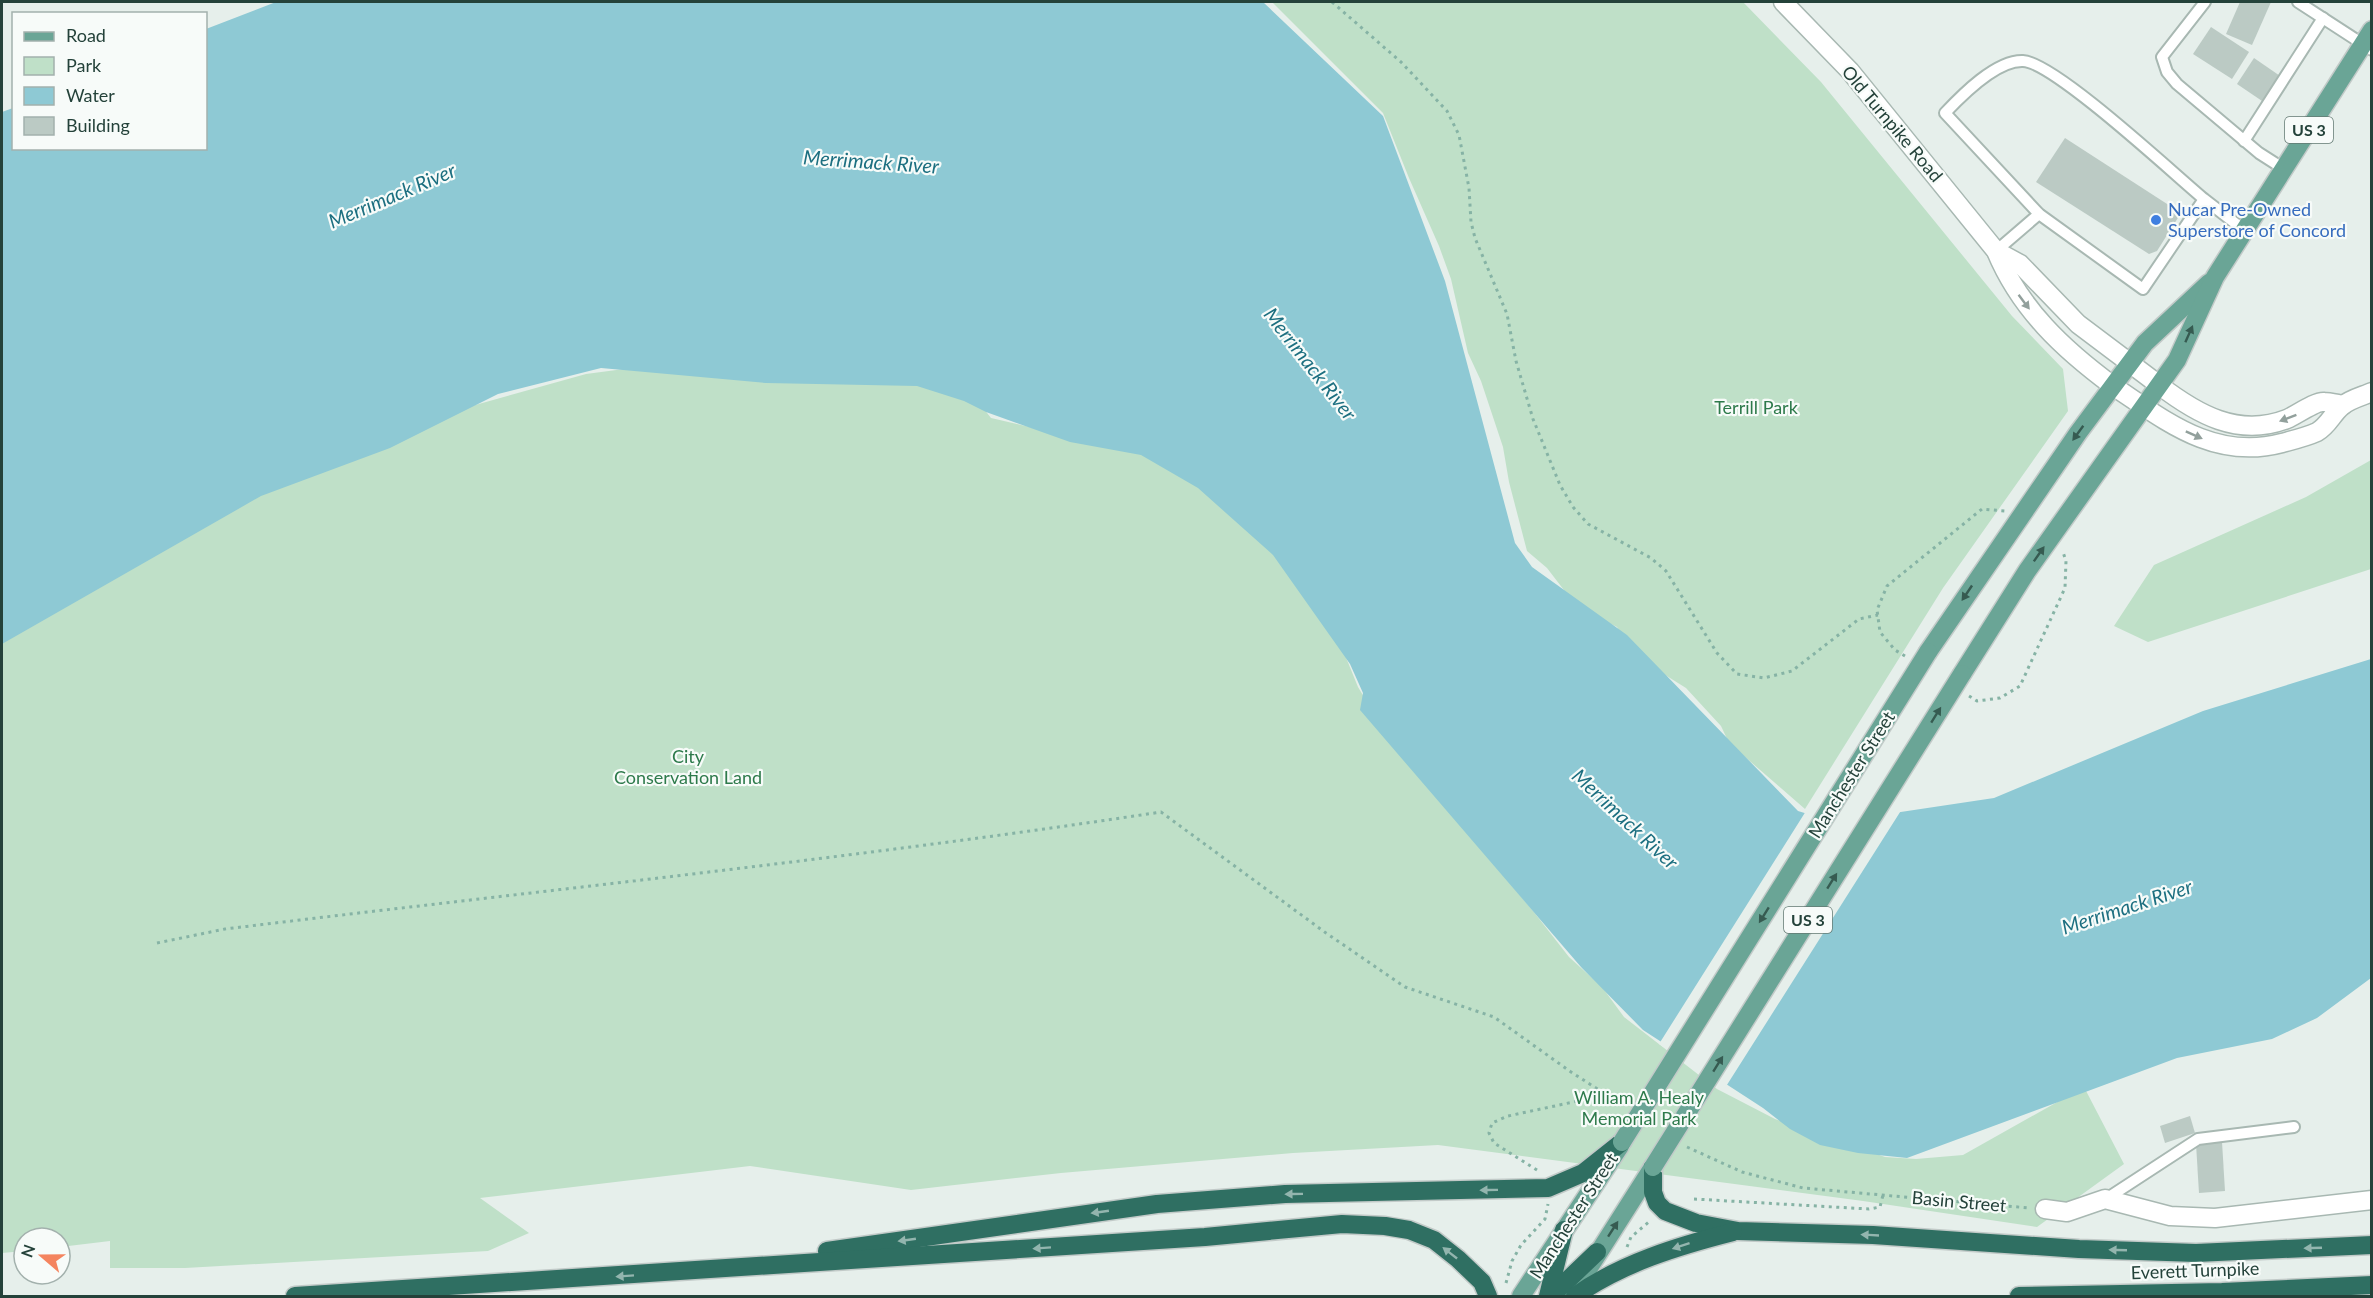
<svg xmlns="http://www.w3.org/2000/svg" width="2373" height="1298" font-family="Lato,sans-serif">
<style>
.green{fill:#bfe0c8}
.water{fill:#8ec9d4}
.pier{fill:#e6efeb}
.building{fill:#bbcac4}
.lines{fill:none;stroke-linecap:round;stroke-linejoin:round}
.service-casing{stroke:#a8b8b2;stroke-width:14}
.minor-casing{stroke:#a8b8b2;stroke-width:21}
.tertiary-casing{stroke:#a8b8b2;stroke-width:21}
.primary-casing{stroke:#c2cac8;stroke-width:21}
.motorway-casing{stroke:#c2cac8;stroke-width:21}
.path{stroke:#86b3a5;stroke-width:3;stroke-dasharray:3 4.5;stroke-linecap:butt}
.service{stroke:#fff;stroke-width:10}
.minor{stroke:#fff;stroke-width:18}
.tertiary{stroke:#fff;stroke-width:18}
.primary{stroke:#6aa596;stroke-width:18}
.motorway{stroke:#2f6f62;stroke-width:18}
.primary-bridge-casing{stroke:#c2cac8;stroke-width:21;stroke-linecap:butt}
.primary-bridge{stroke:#6aa596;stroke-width:18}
.oneway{fill:#92a09c}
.oneway2{fill:#365b51}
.oneway3{fill:#93b5ae}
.shop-dot{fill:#3f7fe0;stroke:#f7fbf9;stroke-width:2}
.labels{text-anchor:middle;stroke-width:4.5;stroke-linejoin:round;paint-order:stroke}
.shield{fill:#f7fbf9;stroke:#637a73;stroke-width:1.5}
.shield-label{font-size:16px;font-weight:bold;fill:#24423a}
.street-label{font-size:18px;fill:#24423a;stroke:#f7fbf9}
.shop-label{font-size:18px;fill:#366cbe;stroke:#f7fbf9;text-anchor:start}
.park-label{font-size:18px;fill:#2d7a4b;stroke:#f7fbf9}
.water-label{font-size:20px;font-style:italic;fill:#1c6f80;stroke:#f7fbf9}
</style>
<rect width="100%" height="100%" fill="#e6efeb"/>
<g class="green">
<polygon points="1272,2 1743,2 1821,82 2012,316 2063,369 2068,411 1943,588 1805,809 1729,743 1721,726 1686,688 1662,673 1627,643 1617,627 1577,607 1547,568 1527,551 1509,482 1503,447 1481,381 1468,353 1451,279 1439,246 1409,178 1383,113"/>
<polygon points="797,359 973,395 991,418 1055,433 1129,446 1247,503 1332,623 1358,687 1388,737 1533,911 1569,957 1602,987 1624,1017 1717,1089 1775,1119 1885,1157 1916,1159 1963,1155 2084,1087 2124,1164 2037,1227 1863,1201 1438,1145 1293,1153 1061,1173 911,1190 750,1166 480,1198 529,1233 488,1251 185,1268 110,1268 110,1241 60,1247 60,1238 24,1238 24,1251 2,1253 2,636 160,538 461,409 586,374 662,364"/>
<polygon points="2371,460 2371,569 2148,642 2114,626 2154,565 2306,497"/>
</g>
<polygon class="water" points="276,2 1263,2 1383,116 1445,281 1515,543 1532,567 1627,635 1798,811 1834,822 1994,798 2203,711 2371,659 2371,978 2317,1018 2272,1039 2177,1058 1907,1158 1858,1153 1820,1145 1790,1129 1763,1108 1643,1030 1581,967 1360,710 1363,693 1350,664 1273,555 1198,488 1141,455 1070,442 986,412 964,401 917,386 766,383 601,368 498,394 390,448 261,496 2,644 2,112 13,108 14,148 206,148 206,29"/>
<polygon class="pier" points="1902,809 1725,1088 1659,1044 1806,811 1834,819"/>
<g class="building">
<polygon points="2240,2 2271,2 2252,45 2226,34"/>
<polygon points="2211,27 2249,52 2232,79 2193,54"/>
<polygon points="2254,58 2283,78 2265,103 2237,84"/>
<polygon points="2065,138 2181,213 2157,251 2149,254 2036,182"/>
<polygon points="2190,1116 2195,1133 2165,1143 2160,1126"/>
<polygon points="2222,1142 2225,1191 2199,1193 2196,1144"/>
</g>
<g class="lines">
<defs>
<g id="service">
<polyline points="2205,2 2162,57 2167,72 2177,84 2259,153 2284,169"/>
<polyline points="2298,2 2372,50"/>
<polyline points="2244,141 2323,18"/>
<path d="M2204,199C2174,174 2054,62 2023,61C1996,60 1962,95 1945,113L2039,214L2143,289L2204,199L2244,230"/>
<polyline points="1996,251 2039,214"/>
<polyline points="2106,1199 2198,1139 2294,1127"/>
</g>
<g id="minor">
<path d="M2159,385C2197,414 2238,438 2287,419C2296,415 2316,401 2324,402C2330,402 2337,404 2343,405"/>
<path d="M2113,386C2166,421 2214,461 2282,443C2293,440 2306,437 2317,432C2329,425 2332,414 2342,406C2350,399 2363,396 2372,392"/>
<polyline points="2045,1209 2067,1212 2105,1199 2170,1216 2215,1218 2372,1200"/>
</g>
<g id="tertiary">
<path d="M1783,2L1850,71L1996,251C2020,309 2063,349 2113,386"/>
<polyline points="1996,251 2020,264 2078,324 2159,385"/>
</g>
<g id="primary">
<polyline points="1928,652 2078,433 2145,343 2209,283"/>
<polyline points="1962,674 2027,571 2177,360 2215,277 2372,30"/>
<polyline points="1521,1296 1620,1146"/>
<polyline points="1571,1296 1653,1167"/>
</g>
<g id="motorway">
<polyline points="1653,1167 1653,1192 1657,1203 1665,1211 1696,1223 1738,1231 1873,1235 2079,1249 2196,1253 2372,1245"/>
<polyline points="827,1251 1157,1204 1285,1194 1548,1188 1583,1173 1622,1142"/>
<polyline points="295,1296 1205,1237 1342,1224 1385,1226 1409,1230 1434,1240 1458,1259 1482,1282 1488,1296"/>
<polyline points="1548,1296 1564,1230"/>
<polyline points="1551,1296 1597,1252"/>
<path d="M1575,1296C1622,1263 1678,1246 1733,1232"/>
<polyline points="2019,1296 2222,1292 2372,1285"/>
</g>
</defs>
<use href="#service" class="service-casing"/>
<use href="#minor" class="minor-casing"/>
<use href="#tertiary" class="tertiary-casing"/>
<use href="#primary" class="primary-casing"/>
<use href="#motorway" class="motorway-casing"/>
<g class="path">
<polyline points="1332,2 1401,62 1447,111 1459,135 1469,188 1471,222 1475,238 1507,314 1516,361 1533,419 1560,485 1573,507 1588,524 1651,558 1666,571 1717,653 1737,674 1764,678 1792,671 1859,619 1878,615"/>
<polyline points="1905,656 1895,650 1880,632 1877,610 1887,586 1982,509 2005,511"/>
<polyline points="1969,696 1977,701 2000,698 2020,686 2065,588 2066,561 2063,552"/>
<path d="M157,943L225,929C537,891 850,859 1161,812L1326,933L1405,987L1494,1017L1571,1072L1624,1106"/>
<polyline points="1687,1147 1742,1172 1803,1188 2029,1208"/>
<polyline points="1537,1170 1494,1143 1489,1133 1492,1123 1508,1116 1606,1095"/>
<polyline points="1694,1199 1869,1209 1880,1207 1883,1195"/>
<polyline points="1627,1247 1631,1237 1650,1221"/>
<polyline points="1506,1283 1512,1261 1521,1245 1545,1219 1548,1204"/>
</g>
<use href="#service" class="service"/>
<use href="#minor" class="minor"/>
<use href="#tertiary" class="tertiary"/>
<use href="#primary" class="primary"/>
<use href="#motorway" class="motorway"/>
<defs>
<g id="primary-bridge">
<polyline points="1622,1142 1928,652"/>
<polyline points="1653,1167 1962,674"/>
</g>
</defs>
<use href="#primary-bridge" class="primary-bridge-casing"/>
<use href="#primary-bridge" class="primary-bridge"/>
</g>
<defs><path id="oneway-solid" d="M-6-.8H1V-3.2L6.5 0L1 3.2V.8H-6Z" transform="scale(1.5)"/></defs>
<g class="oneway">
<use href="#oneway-solid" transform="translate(2024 302) rotate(53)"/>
<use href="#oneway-solid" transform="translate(2288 418) rotate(159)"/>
<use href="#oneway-solid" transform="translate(2194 435) rotate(24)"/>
</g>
<g class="oneway2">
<use href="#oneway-solid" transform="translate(2189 334) rotate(-66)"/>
<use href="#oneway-solid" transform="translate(2078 433) rotate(126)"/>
<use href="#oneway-solid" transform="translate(2039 554) rotate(-55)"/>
<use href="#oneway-solid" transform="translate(1967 593) rotate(124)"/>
<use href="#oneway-solid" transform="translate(1936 715) rotate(-58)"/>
<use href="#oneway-solid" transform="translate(1832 881) rotate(-58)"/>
<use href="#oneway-solid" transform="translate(1764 915) rotate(122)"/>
<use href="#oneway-solid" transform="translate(1718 1064) rotate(-58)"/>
<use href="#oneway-solid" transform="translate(1613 1229) rotate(-57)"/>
</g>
<g class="oneway3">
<use href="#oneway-solid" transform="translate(1489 1190) rotate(179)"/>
<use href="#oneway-solid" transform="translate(1294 1194) rotate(179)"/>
<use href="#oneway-solid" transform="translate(1100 1212) rotate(172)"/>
<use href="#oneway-solid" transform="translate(1870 1235) rotate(-177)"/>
<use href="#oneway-solid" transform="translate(907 1240) rotate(172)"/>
<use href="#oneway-solid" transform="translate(1681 1246) rotate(162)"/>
<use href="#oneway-solid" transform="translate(1042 1248) rotate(176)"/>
<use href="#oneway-solid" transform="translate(2313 1248) rotate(178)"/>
<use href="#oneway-solid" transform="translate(2118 1250) rotate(-178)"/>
<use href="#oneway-solid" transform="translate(1450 1253) rotate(-142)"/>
<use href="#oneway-solid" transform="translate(625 1276) rotate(176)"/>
</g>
<circle class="shop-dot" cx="2156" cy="220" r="6"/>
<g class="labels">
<g class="shield">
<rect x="2285" y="117" width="48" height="26" rx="4.5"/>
<rect x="1784" y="907" width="48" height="26" rx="4.5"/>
</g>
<g class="shield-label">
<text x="2309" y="136">US 3</text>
<text x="1808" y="926">US 3</text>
</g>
<g class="street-label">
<text transform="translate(1892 124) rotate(50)" y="6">Old Turnpike Road</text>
<text transform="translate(1852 775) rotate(-58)" y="6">Manchester Street</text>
<text transform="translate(1959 1202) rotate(5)" y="6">Basin Street</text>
<text transform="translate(1574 1216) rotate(-57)" y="6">Manchester Street</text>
<text transform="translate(2195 1271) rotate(-2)" y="6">Everett Turnpike</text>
</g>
<g class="shop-label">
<text x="2168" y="216">Nucar Pre-Owned<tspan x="2168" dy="21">Superstore of Concord</tspan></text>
</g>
<g class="park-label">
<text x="1756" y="414">Terrill Park</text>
<text x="688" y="763">City<tspan x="688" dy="21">Conservation Land</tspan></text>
<text x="1639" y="1104">William A. Healy<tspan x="1639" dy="21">Memorial Park</tspan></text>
</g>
<g class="water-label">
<text transform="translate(871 162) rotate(4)" y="7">Merrimack River</text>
<text transform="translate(392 196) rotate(-23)" y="7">Merrimack River</text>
<text transform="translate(1310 364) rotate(52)" y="7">Merrimack River</text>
<text transform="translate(1625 819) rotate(43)" y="7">Merrimack River</text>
<text transform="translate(2127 907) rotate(-18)" y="7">Merrimack River</text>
</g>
</g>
<rect width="2373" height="1298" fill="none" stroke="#24423a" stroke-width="6"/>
<rect x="12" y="12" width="195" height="138" fill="#f7fbf9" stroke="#a3b1ad" stroke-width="1.5"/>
<rect x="24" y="32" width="30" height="9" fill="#6aa596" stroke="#a3b1ad" stroke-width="1.5"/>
<text x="66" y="42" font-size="18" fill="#24423a">Road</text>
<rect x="24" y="57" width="30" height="18" fill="#bfe0c8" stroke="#a3b1ad" stroke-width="1.5"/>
<text x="66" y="72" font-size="18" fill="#24423a">Park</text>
<rect x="24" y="87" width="30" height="18" fill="#8ec9d4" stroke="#a3b1ad" stroke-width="1.5"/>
<text x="66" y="102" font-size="18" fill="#24423a">Water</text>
<rect x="24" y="117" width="30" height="18" fill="#bbcac4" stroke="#a3b1ad" stroke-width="1.5"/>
<text x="66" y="132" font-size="18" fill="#24423a">Building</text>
<g transform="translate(42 1256) rotate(290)"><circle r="28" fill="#f7fbf9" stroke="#a3b1ad" stroke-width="1.5"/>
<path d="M0-4.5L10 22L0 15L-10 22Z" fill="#f4845f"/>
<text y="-9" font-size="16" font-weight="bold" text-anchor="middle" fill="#24423a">N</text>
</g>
</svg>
